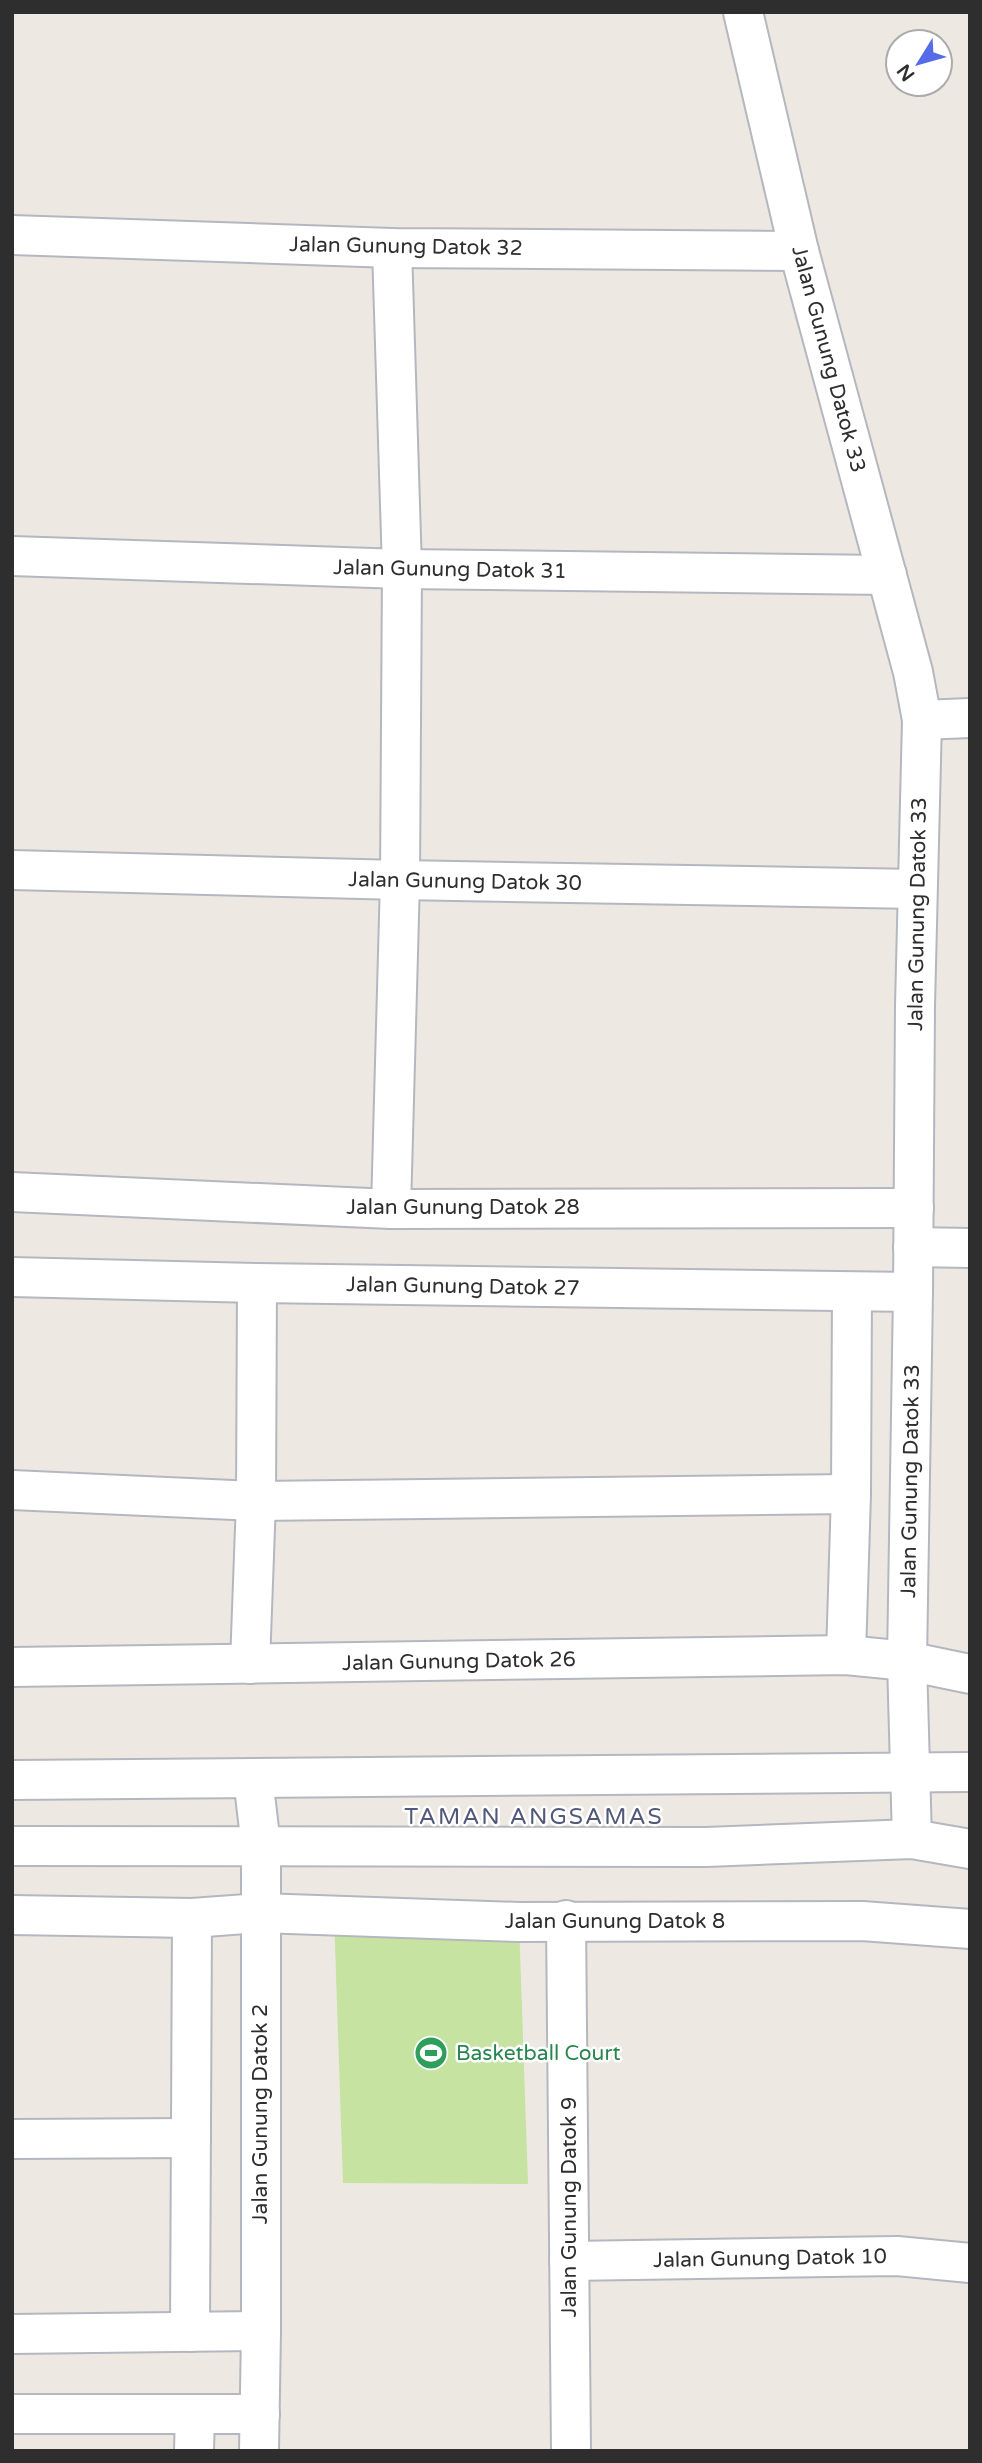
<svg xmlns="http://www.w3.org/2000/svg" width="982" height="2463" font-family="'Varela Round',sans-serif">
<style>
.pitch{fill:#c6e3a2}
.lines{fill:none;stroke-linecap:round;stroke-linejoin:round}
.minor-casing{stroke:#b5b7c0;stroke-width:42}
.minor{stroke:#fff;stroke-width:38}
.labels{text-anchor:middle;stroke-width:5;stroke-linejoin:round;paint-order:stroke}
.street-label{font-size:21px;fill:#2e2e2e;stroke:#fff}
.leisure-label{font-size:21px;fill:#27864d;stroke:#fff;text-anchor:start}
.neighbourhood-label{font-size:23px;letter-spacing:2px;fill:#52587a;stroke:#fff}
</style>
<rect width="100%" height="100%" fill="#ede9e2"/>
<polygon class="pitch" points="334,1914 519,1922 528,2184 343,2183"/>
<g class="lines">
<defs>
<g id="minor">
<polyline points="743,12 799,251 913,672 922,720 915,1006 913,1292 907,1661 912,1839"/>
<polyline points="12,235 392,248 799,251"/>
<polyline points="12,556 402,569 887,575"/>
<polyline points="922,720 970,718"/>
<polyline points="12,870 400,880 917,889"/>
<polyline points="12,1192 391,1209 914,1208"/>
<polyline points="391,1209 400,880 402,569 392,248"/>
<polyline points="913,1247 970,1248"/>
<polyline points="12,1277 257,1283 913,1292"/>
<polyline points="12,1490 256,1501 851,1494"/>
<polyline points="846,1655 851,1494 852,1292"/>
<polyline points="250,1664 256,1501 257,1283"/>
<polyline points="12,1667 846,1655 907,1661 970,1674"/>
<polyline points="253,1778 261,1846 261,2331 259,2451"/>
<polyline points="12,1780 970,1772"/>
<polyline points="12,1846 706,1847 912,1839 970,1849"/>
<polyline points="12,1915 192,1918 260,1913 519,1922 862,1921 970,1929"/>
<polyline points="566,1920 571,2451"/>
<polyline points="12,2139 191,2138"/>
<polyline points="569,2261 897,2256 970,2263"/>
<polyline points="190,2332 192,1918"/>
<polyline points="12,2334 261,2331"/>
<polyline points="12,2414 260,2414"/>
<polyline points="194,2451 195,2414"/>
</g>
</defs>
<use href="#minor" class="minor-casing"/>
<use href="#minor" class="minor"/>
</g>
<defs>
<symbol id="stadium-disc" viewBox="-11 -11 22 22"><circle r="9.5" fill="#2e9e5b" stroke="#fff"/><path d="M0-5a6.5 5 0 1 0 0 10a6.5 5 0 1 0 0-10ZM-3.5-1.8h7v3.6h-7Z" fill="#fff"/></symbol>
</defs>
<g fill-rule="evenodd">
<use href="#stadium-disc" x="412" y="2034" width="38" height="38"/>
</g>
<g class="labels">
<g class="street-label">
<text transform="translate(406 246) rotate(1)" y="7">Jalan Gunung Datok 32</text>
<text transform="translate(829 359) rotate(75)" y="7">Jalan Gunung Datok 33</text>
<text transform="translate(450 569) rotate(1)" y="7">Jalan Gunung Datok 31</text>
<text transform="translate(465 881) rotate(1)" y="7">Jalan Gunung Datok 30</text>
<text transform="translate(917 914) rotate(-89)" y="7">Jalan Gunung Datok 33</text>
<text x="463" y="1214">Jalan Gunung Datok 28</text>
<text transform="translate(463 1286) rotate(1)" y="7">Jalan Gunung Datok 27</text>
<text transform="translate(910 1481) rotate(-89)" y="7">Jalan Gunung Datok 33</text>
<text transform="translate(459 1661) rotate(-1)" y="7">Jalan Gunung Datok 26</text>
<text x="615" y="1928">Jalan Gunung Datok 8</text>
<text transform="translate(260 2114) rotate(-90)" y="7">Jalan Gunung Datok 2</text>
<text transform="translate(569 2207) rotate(-90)" y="7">Jalan Gunung Datok 9</text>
<text transform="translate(770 2258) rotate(-1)" y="7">Jalan Gunung Datok 10</text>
</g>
<g class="leisure-label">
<text x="456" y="2060">Basketball Court</text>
</g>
<g class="neighbourhood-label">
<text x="534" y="1824">TAMAN ANGSAMAS</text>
</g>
</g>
<rect width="982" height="2463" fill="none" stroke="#2e2e2e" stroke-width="28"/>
<g transform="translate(919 63) rotate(233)"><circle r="33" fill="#ffffff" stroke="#ababab" stroke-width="2"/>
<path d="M0-5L12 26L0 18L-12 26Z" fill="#556be8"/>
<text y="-10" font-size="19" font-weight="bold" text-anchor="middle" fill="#2e2e2e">N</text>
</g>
</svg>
